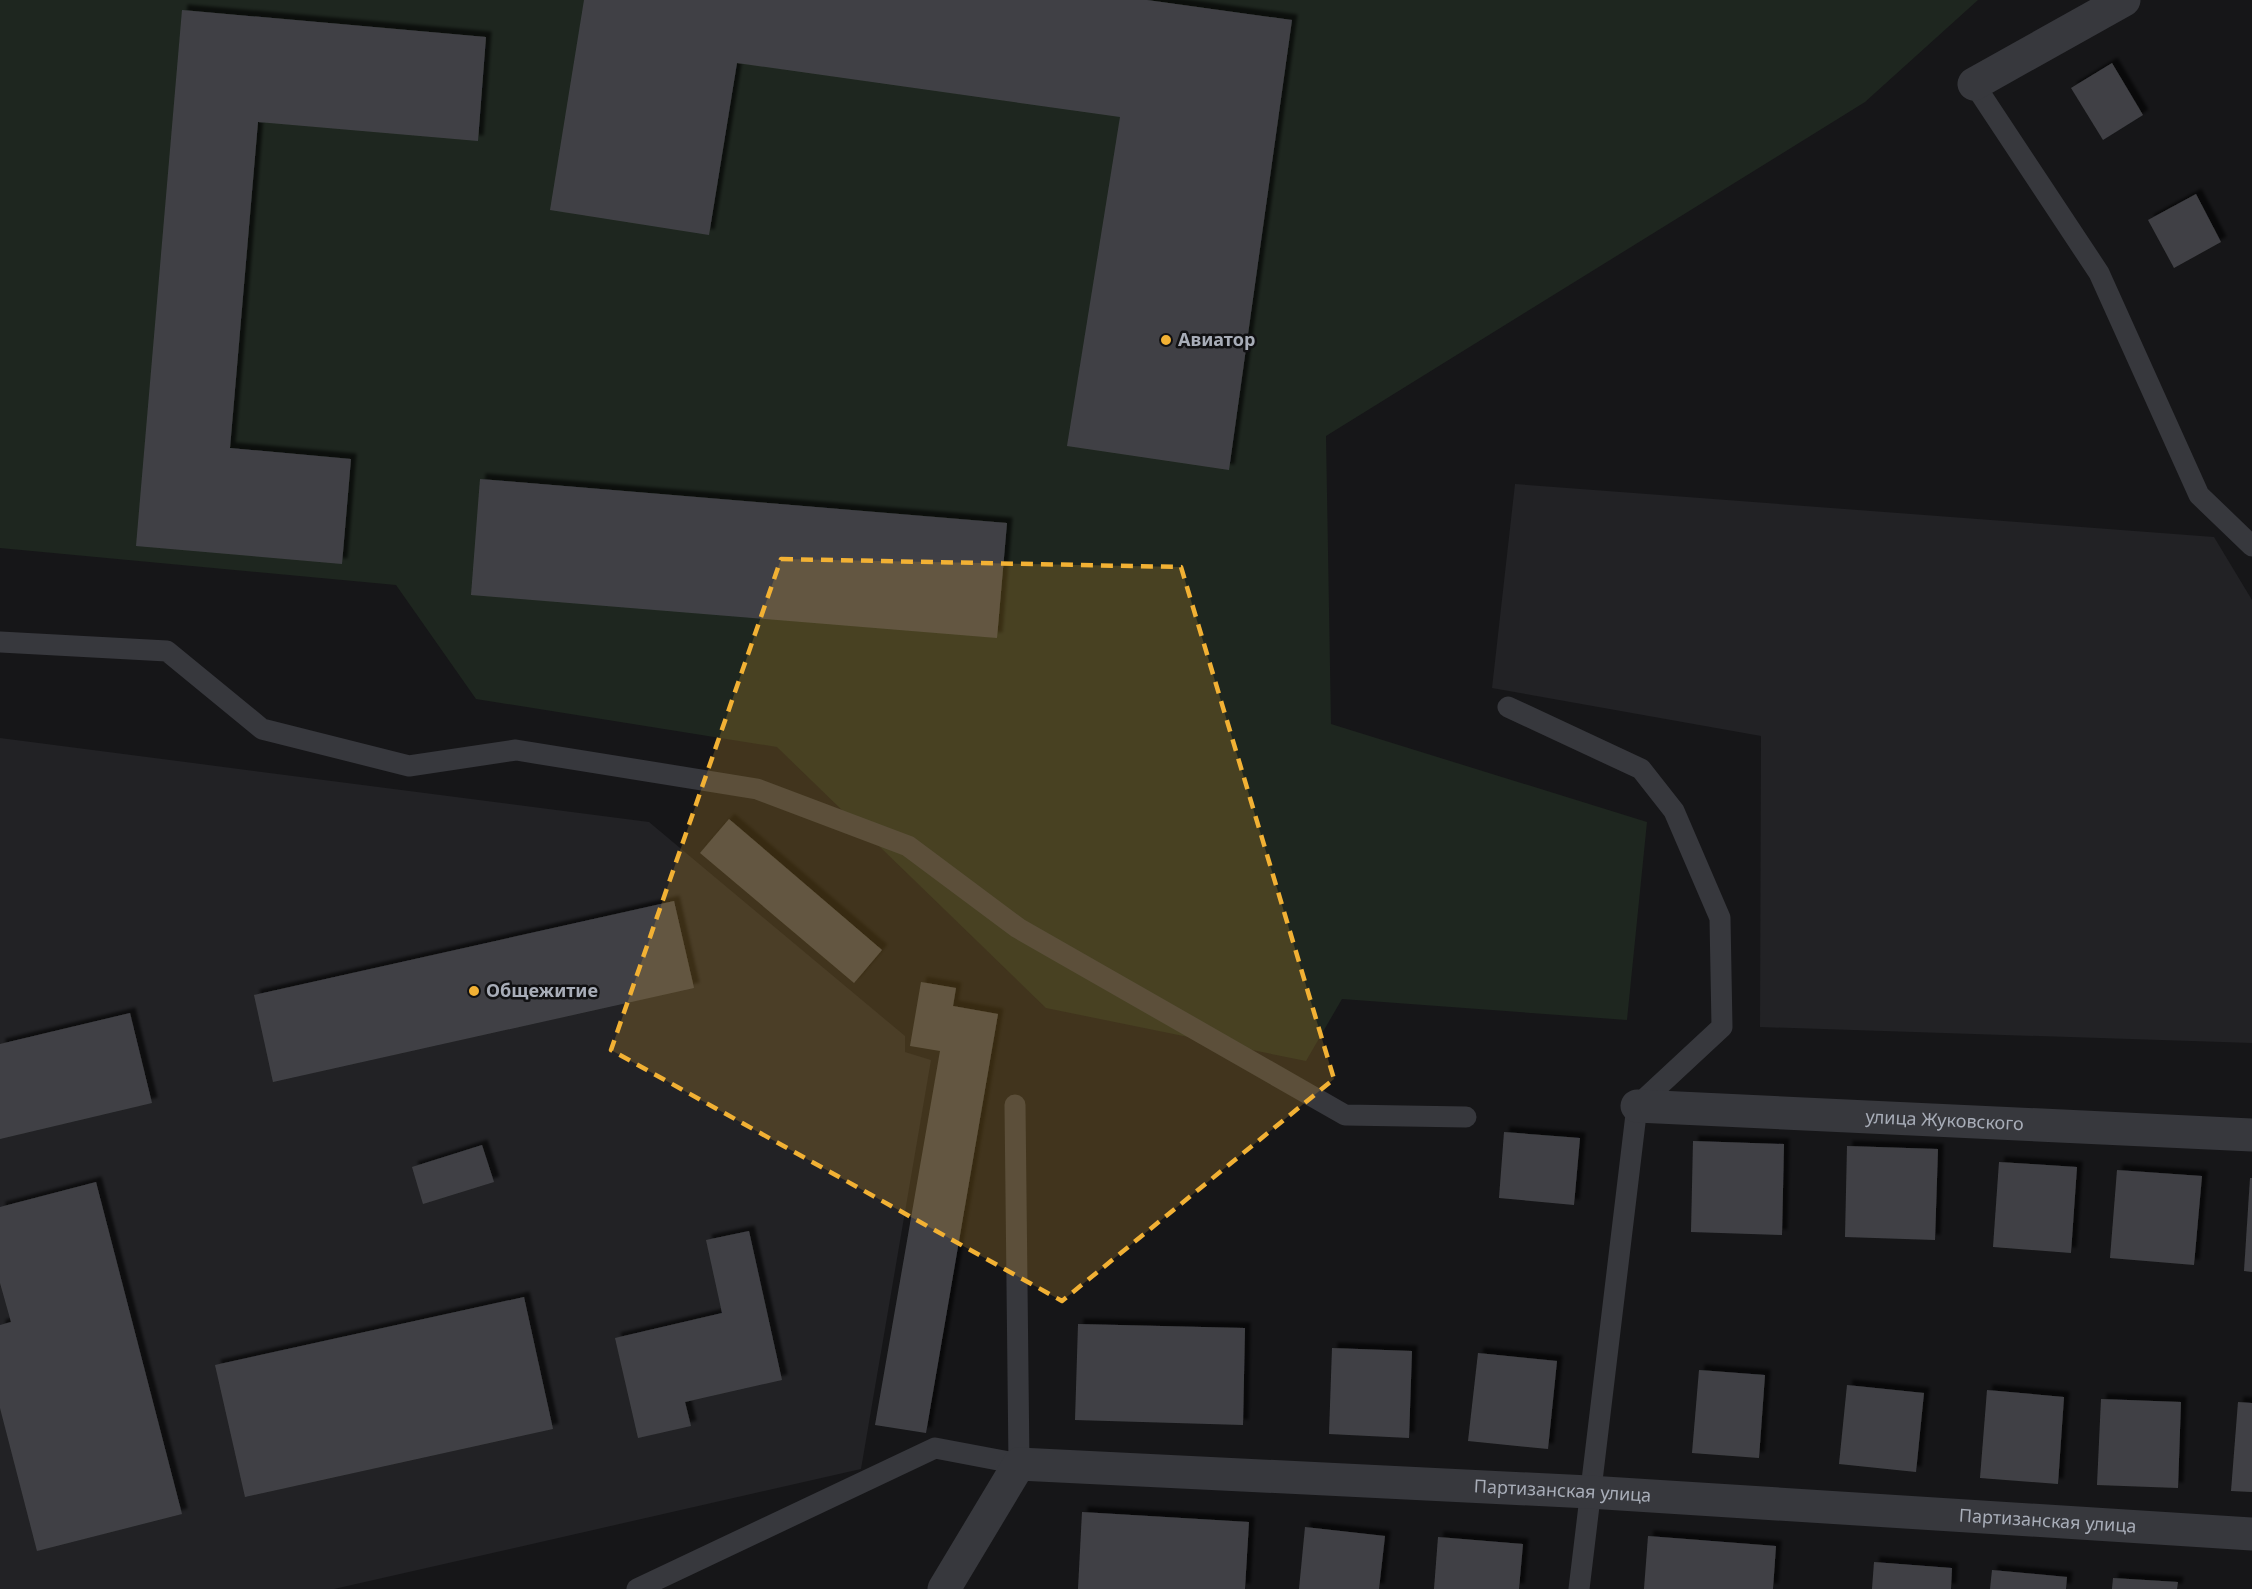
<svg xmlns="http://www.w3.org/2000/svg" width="2252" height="1589" font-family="'Noto Sans',sans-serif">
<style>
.built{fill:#222225}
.green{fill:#1e261f}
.building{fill:#404145;filter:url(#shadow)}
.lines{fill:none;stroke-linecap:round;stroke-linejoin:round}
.service{stroke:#37383d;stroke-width:21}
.minor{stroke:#37383d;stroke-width:33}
.marked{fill:#f2b134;fill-opacity:0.2;stroke:#f2b134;stroke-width:4.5;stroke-dasharray:12 8;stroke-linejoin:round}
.poi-dot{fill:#f2b134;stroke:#111113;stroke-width:2}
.labels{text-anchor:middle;stroke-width:5;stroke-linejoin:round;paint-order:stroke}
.poi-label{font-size:18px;font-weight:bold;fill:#a8adb8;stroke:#111113;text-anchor:start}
.street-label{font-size:18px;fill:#a8adb8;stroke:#111113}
</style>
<defs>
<filter id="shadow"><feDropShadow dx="5.5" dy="-5.5" stdDeviation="1.5" flood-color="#0009"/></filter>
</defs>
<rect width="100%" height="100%" fill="#161618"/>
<g class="built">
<polygon points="1515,484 2214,537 2252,600 2252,1043 1760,1027 1761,736 1492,688"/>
<polygon points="0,738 649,822 905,1036 905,1052 931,1060 861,1469 334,1589 0,1589"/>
</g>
<polygon class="green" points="0,0 1978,0 1865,102 1326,436 1331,724 1647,822 1627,1020 1342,999 1306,1061 1046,1008 777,747 476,699 396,585 0,548"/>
<g class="building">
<polygon points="584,0 1147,0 1292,20 1229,470 1067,446 1120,117 737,63 709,235 550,210"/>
<polygon points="182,10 486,37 478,141 258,122 230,448 351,459 342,564 136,546"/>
<polygon points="2112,63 2143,115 2103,140 2071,88"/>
<polygon points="2196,194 2221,242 2174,268 2148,220"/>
<polygon points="480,479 1007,523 997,638 471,595"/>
<polygon points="729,819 882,950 854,983 700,853"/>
<polygon points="674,901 694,988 273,1082 254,995"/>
<polygon points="921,982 956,988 953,1006 998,1014 926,1433 875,1425 940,1051 910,1046"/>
<polygon points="130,1013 152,1103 0,1139 0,1044"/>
<polygon points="1504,1132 1580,1138 1574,1205 1499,1198"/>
<polygon points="1693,1141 1784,1144 1782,1235 1691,1232"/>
<polygon points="482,1145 494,1182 423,1204 412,1167"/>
<polygon points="1847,1146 1938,1149 1935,1240 1845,1237"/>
<polygon points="1999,1162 2077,1167 2071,1253 1993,1247"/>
<polygon points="2117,1170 2202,1176 2194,1265 2110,1258"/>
<polygon points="2250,1178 2252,1178 2252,1272 2244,1271"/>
<polygon points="96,1182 182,1514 37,1551 0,1408 0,1325 11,1322 0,1283 0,1207"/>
<polygon points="749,1231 782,1380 685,1402 691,1426 638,1438 615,1338 722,1313 706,1240"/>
<polygon points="524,1297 553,1429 245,1497 215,1365"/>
<polygon points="1078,1324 1245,1328 1243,1425 1075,1420"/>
<polygon points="1332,1348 1412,1351 1409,1438 1329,1434"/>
<polygon points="1478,1353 1557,1361 1548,1449 1468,1441"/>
<polygon points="1699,1370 1765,1375 1759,1458 1692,1453"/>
<polygon points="1847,1385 1924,1393 1916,1472 1839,1464"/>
<polygon points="1987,1390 2064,1397 2058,1484 1980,1478"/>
<polygon points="2101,1399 2181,1402 2178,1488 2097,1485"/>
<polygon points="2238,1402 2252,1403 2252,1492 2231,1491"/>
<polygon points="1082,1512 1249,1522 1245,1589 1078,1589"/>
<polygon points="1305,1527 1385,1536 1379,1589 1299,1589"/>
<polygon points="1648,1536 1776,1546 1773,1589 1644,1589"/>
<polygon points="1438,1537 1523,1544 1519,1589 1434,1589"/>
<polygon points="1874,1562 1952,1568 1951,1589 1872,1589"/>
<polygon points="1992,1570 2067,1577 2066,1589 1990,1589"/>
<polygon points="2113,1578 2178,1582 2177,1589 2112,1589"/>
</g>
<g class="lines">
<g class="service">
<polyline points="1974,84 2099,273 2199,495 2252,546"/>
<polyline points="0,642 167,651 262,729 409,766 516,750 757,789 908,846 1018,928 1345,1115 1466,1117"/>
<polyline points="1508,707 1641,769 1674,811 1720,918 1722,1027 1637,1106 1579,1589"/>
<polyline points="637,1589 935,1448 1019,1464 1015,1105"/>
</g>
<g class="minor">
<polyline points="1974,84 2124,0"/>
<path id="s1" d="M1637,1106L2252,1135"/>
<path id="s2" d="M944,1589L1019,1464L1589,1492L2252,1534"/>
</g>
</g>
<path class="marked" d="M781,559L1181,567L1334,1079L1062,1301L611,1050Z"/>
<g class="poi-dot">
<circle cx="1166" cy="340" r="6"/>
<circle cx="474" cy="991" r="6"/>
</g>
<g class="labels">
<g class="poi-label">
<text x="1178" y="346">Авиатор</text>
<text x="486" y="997">Общежитие</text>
</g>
<g class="street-label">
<text dy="6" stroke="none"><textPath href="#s1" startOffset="308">улица Жуковского</textPath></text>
<text dy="6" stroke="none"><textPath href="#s2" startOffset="690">Партизанская улица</textPath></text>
<text dy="6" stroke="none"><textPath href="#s2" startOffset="1176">Партизанская улица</textPath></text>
</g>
</g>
</svg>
